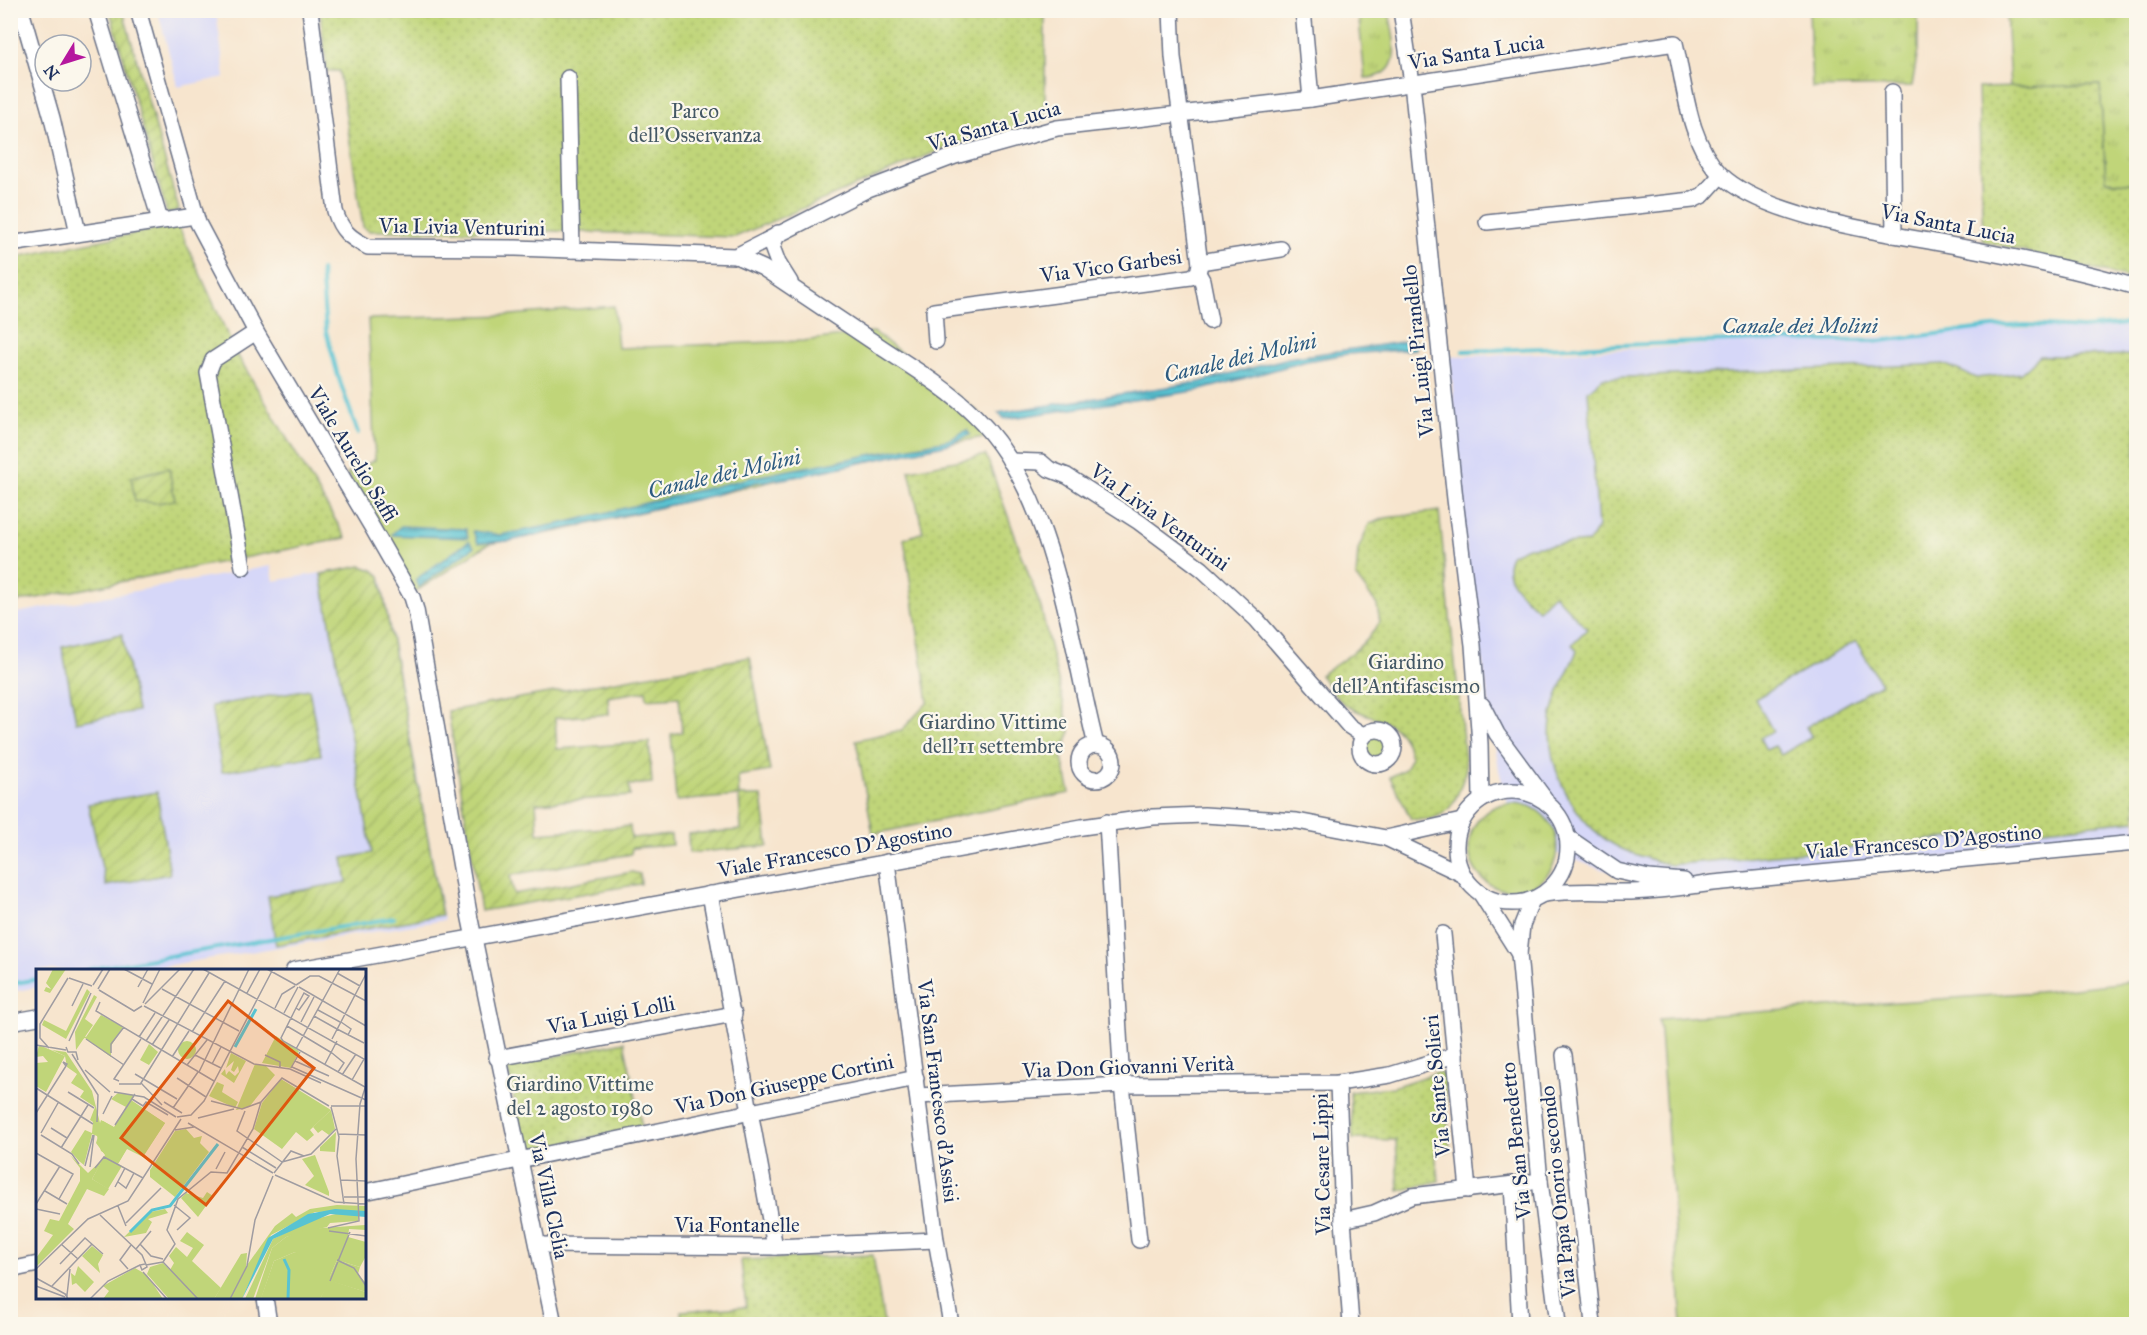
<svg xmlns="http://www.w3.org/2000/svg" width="2147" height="1335" font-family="'IM FELL Great Primer',serif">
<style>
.built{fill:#d6d7f8}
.grass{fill:url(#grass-tufts);stroke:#6e826c;stroke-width:1.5}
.park{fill:url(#park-dots);stroke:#6e826c;stroke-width:1.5;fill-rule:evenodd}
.garden{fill:url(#garden-furrows);stroke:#6e826c;stroke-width:1.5}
.pitch{fill:#c0d579;stroke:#6e826c;stroke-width:1.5}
.water{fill:url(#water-rules);stroke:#3a7998;stroke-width:1.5}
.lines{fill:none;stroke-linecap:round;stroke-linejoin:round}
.stream{stroke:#58c3d2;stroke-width:4}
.minor-casing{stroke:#686f85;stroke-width:18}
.minor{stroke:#fff;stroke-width:15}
.labels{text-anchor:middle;stroke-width:4.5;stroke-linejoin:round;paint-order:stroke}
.street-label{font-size:21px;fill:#1b2f5e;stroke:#fbf7ec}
.park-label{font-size:21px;fill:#445865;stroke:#fbf7ec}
.water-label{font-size:22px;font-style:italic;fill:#2d5b81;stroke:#fbf7ec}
.inset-river{fill:none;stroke:#58c3d2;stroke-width:3}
.inset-road{fill:none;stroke:#9f9ca1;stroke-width:1.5}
.view{fill:#de5710;fill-opacity:0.15;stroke:#de5710;stroke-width:3}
.inset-edge{fill:none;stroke:#1b2f5e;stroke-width:3}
</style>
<defs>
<pattern id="grass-tufts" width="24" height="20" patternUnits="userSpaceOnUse" patternTransform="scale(1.5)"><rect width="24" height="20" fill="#c0d579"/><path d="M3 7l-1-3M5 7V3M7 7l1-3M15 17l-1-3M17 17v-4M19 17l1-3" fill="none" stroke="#a4b76b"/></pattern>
<pattern id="park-dots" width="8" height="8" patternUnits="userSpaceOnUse" patternTransform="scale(1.5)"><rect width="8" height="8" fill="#c0d579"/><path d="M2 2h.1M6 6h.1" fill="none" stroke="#a4b76b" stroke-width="1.8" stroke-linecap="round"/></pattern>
<pattern id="garden-furrows" width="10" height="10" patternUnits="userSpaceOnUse" patternTransform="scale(1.5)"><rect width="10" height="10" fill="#c0d579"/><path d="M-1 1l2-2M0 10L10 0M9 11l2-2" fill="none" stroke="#a4b76b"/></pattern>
<pattern id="water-rules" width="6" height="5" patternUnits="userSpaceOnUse" patternTransform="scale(1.5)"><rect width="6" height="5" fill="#58c3d2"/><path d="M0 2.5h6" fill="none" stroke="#489fae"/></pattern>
</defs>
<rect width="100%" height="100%" fill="#fbf7ec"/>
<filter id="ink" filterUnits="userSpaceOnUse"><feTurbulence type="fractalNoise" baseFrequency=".0167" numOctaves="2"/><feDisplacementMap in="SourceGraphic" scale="12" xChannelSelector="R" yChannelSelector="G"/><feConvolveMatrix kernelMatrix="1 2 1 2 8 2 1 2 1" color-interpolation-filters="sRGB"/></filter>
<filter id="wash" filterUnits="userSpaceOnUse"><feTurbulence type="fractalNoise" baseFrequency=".008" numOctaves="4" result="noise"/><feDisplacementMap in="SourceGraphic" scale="24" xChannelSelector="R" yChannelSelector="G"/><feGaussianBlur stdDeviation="1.35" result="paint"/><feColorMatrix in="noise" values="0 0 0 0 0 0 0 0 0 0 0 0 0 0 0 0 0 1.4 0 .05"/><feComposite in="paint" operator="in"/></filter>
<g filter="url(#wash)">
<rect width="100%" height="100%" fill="#f7e5ce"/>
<g class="built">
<polygon points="158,11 216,11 225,77 178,87"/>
<polygon points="2136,325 2136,841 1662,881 1600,869 1517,839 1499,770 1467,562 1450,357 1670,347 1748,341 1891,337 1960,330"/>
<polygon points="271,566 274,581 361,566 373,569 381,576 444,920 139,970 38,970 37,987 11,992 11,614"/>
</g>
<g class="grass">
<path d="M1358,11H1389C1393,38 1407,77 1365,78Z"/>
<polygon points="1809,11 1918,11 1918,50 1912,86 1812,88"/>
<polygon points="2006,11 2136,11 2136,184 2106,181 2100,85 2010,89"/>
<circle cx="1378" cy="747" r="13"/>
<circle cx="1513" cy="847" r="44"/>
</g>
<g class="park">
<polygon points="320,11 1045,11 1045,120 950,146 735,237 552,231 369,231 363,227 339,71 327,71"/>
<polygon points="2100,85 2106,181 2136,184 2136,280 1983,241 1978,88"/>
<polygon points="178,225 235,351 346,538 11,603 11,258"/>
<path d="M2136,355V820L1670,865C1654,860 1637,856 1622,849C1577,828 1545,770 1551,720C1555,696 1567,673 1577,651L1572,644L1587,629L1554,594L1538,610C1523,595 1498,577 1512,554L1528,547L1589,542L1598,527L1588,391L1603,378L1944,364L1976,378L2021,373L2040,356ZM1856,641L1881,684L1806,727L1812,737L1781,755L1775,746L1766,750L1760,738L1773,731L1755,699Z"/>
<polygon points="986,455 1041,608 1070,732 1062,758 1070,793 873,834 856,740 902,730 928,702 904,539 923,532 909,470"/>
<path d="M1439,511L1466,768C1458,800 1449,824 1411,819L1390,777L1405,769L1411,757C1401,717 1379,723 1349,707C1337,701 1328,685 1320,675C1344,660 1364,647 1380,622L1377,605L1356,577L1358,550L1369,524L1385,518Z"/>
<polygon points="624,1042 642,1127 525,1151 507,1066"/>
<polygon points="1438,1072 1444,1075 1450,1151 1435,1153 1439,1181 1399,1191 1396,1140 1353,1139 1350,1092 1393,1087"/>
<polygon points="873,1255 884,1324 682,1324 681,1311 746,1307 741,1260"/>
</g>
<g class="garden">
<polygon points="110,11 123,11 179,210 167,214"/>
<polygon points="169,468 175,500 158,503 135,501 131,477"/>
<polygon points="361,566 373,570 380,576 442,915 276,945 268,896 347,882 343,858 372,853 321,574"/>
<polygon points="122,634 137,711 76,722 62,647"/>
<polygon points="750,657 770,771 738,776 739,796 762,796 768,846 689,853 688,834 741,830 739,796 676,801 671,734 682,732 679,697 647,699 646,691 608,697 609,714 555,718 557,749 649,742 652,783 629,785 630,796 536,803 538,833 630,826 631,838 671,835 672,845 632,848 631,854 510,875 514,894 632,872 640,874 641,884 481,911 448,711"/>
<polygon points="309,689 321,755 222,772 211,706"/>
<polygon points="157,792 170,874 106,886 88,804"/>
</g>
<g class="pitch">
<polygon points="614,306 618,348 803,341 874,332 978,412 994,435 850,463 560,531 488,544 412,594 386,536 347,474 375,460 368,319 511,315"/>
<polygon points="2136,981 2136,1324 1682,1324 1659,1019 2038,992"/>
</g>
<g class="water">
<polygon points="1416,340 1416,349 1347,354 1307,361 1201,390 1005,419 998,413 1200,382 1288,358"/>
<polygon points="967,430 970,435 949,444 790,478 756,482 710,496 510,541 478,543 473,531 500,535 563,523 753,477 948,440"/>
<polygon points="401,526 466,529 468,538 391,535"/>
<polygon points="469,541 474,547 419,587 415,580"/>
</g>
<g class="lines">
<g class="stream">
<polyline points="321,270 326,331 338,376 358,433"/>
<polyline points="1463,351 1756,340 1880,341 1992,327 2026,325 2083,328 2136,323"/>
<polyline points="87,970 394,918"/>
<polyline points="10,984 38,979"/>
</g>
</g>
</g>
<g filter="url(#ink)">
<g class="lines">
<defs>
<g id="minor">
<polyline points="21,10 52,118 78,233"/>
<polyline points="96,10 160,220"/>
<polyline points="138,10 198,223 256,332 373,529 412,597 416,610 470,919 554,1324"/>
<path d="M310,10L335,211C341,231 350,238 368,247L516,248L736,256L763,268C803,295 844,322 884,349C916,370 948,389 975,416C1056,495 1069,640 1096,745"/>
<polyline points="1303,10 1311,99"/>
<polyline points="1401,10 1412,83 1455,499 1473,645 1480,744 1481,800"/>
<polyline points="568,78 572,250"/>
<polyline points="1892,92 1894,235"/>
<polyline points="1487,222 1693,200 1703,195 1721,175"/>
<polyline points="778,233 772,247 778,263 790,282"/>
<polyline points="10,244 195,216"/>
<path d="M736,256L868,189L955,156L1057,128L1311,99L1675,43C1685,86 1688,142 1721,175C1766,218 1888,233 1950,245C2012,257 2076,269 2136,287"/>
<polyline points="1200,262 1281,249"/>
<polyline points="1198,273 1202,280 1210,321"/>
<polyline points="936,341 934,311 1191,277 1198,273 1200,264 1173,57 1171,10"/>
<polyline points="1010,461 1041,462 1049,469 1067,476 1139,522 1202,569 1257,620 1349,726 1364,736"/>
<polyline points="243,567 208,373 213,360 256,332"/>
<polyline points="1482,705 1497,734 1545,799"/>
<circle cx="1377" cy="747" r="17"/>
<circle cx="1096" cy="762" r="17"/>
<circle cx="1512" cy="847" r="56"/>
<polyline points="1107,822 1122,1085 1139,1240"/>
<polyline points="1567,837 1617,871 1649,878 1684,881"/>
<polyline points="1386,838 1462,821"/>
<polyline points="887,862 936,1240 951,1324"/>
<polyline points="710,894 775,1247"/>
<polyline points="1481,894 1519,954"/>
<path d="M1544,894C1574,890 1595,892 1624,892C1654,892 1684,887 1713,883L2136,843"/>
<polyline points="1532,900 1522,925 1519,954 1540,1181 1558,1324"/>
<polyline points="1443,934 1468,1190"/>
<polyline points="294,970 1082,827 1153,817 1204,815 1297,821 1386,838 1462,874"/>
<polyline points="10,1022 38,1017"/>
<polyline points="1564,1055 1593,1324"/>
<polyline points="497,1058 734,1014"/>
<polyline points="1338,1083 1343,1220 1351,1324"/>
<polyline points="918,1096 1122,1085 1338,1083 1390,1075 1455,1055"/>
<polyline points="1512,1184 1520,1324"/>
<polyline points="364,1192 916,1078"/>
<polyline points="1343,1220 1374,1213 1412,1196 1540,1181"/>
<polyline points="539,1245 775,1247 936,1240"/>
<polyline points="10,1270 38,1264"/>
<polyline points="265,1298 269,1324"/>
</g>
</defs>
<use href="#minor" class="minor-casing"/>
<use href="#minor" class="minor"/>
</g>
</g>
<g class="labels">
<g class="street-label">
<text transform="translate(1476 52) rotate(-9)" y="7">Via Santa Lucia</text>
<text transform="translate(994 126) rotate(-16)" y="7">Via Santa Lucia</text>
<text transform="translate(1948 224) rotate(11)" y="7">Via Santa Lucia</text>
<text transform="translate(462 227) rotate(1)" y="7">Via Livia Venturini</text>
<text transform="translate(1111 266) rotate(-8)" y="7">Via Vico Garbesi</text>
<text transform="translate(1418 351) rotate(-96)" y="7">Via Luigi Pirandello</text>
<text transform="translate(353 454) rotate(59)" y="7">Viale Aurelio Saffi</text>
<text transform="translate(1160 517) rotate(36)" y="7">Via Livia Venturini</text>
<text transform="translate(1923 842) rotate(-5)" y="7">Viale Francesco D'Agostino</text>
<text transform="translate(835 850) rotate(-10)" y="7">Viale Francesco D'Agostino</text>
<text transform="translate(611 1015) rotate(-11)" y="7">Via Luigi Lolli</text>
<text transform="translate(1128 1067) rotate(-2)" y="7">Via Don Giovanni Verità</text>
<text transform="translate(784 1084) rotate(-12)" y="7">Via Don Giuseppe Cortini</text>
<text transform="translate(1437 1086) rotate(-95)" y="7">Via Sante Solieri</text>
<text transform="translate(938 1091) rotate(83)" y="7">Via San Francesco d'Assisi</text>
<text transform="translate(1516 1141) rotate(-96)" y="7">Via San Benedetto</text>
<text transform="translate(1322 1164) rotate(-91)" y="7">Via Cesare Lippi</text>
<text transform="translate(1558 1192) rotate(-96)" y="7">Via Papa Onorio secondo</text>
<text transform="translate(549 1196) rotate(78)" y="7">Via Villa Clelia</text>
<text x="737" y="1232">Via Fontanelle</text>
</g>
<g class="park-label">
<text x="695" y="118">Parco<tspan x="695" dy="24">dell'Osservanza</tspan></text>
<text x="1406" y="669">Giardino<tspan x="1406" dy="24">dell'Antifascismo</tspan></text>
<text x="993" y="729">Giardino Vittime<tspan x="993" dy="24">dell'11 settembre</tspan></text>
<text x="580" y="1091">Giardino Vittime<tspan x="580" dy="24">del 2 agosto 1980</tspan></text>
</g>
<g class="water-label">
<text x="1800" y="333">Canale dei Molini</text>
<text transform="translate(1240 357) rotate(-13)" y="8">Canale dei Molini</text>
<text transform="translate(724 473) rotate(-13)" y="8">Canale dei Molini</text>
</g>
</g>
<g transform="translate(36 969)">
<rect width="330" height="330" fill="#f7e5ce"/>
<path d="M51,20L54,23L30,70L6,56L8,51L30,62ZM58,26L61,28L49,50L57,56L40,81L39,63ZM16,81L30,83L56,122L64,154L65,151L79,159L95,132L129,154L107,187L91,179L83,193L65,182L61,167L56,165L48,196L43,192L35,183L49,161L56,164L57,153L54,151L59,138L44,128L48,122L35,114L41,105L31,98L29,87ZM295,141L299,160L293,166L286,161L282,164L277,158ZM300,163L299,183L284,182V178ZM34,186L52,204L68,189L56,210L73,220L68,227L51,220L32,255L38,260L0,298V289L17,266L8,262L14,250L23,252L44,212V199ZM171,223L177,227L162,248L145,229L150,224L167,229ZM151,263L168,276L156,292L185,319L178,330H133L111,305L114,298L127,294L134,301L138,294L133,287L140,278L151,288L157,279L144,272ZM99,299L111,306L127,330H67L73,322L67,317Z" fill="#c0d579"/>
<path d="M65,46L87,58L75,77V88L49,69L42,71L46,66L50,68ZM240,67L263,82L255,99L226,94ZM142 81a9 9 0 1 1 18 0a9 9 0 1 1-18 0ZM113,75L122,83L113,96L104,91ZM3,76L29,87L10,123L0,117V94L12,93L7,87L0,88ZM245,110L295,141L274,161L278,166L271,172L260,163L246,180L218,160L226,134ZM181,113L188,116L186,123L202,133L199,139L173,127ZM150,160L158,169L166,167L164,174L173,183L139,228L114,208V201L139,162ZM279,186L293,223V227L269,216L278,207L266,190ZM301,236L330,237V242L279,243L235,266L206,330H194L209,299L239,257L256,244L260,248L274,240ZM129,240L132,244L112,250L116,253L110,264L88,268L114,243ZM304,244L322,245V252L294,254L291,258L250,268L236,279L217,330H209L237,270L275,251ZM56,277L67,286L62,295L64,304L46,287ZM259,283L295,297L294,307L301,291L324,298L322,305L330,314V323L294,312L284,330L225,329L238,292ZM42,297L58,313L49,323L40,314L36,316L35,304L39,307Z" fill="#c0d579"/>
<path d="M17,0H30L14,24L8,22L10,18L15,20L10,14ZM195,84L210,92L198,114L185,105L189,100L190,106L193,102L199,107L203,103L202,97L198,103L195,101L198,92L190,99Z" fill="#c0d579"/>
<path d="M219,95L230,97L239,106L213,138L200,141ZM82,124L98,126L95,131L129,154L107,188L91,180L82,195L86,197L72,220L56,210L69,186L60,174L67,152L78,158L90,138L75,130ZM329,256L330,261L313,260L312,268L330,273V287L324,298L301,291L294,307L268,294L259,283L238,292L225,330H219L236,279L250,268L272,260ZM211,284L210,298L194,330H178L205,285ZM293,311L330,323V330H284Z" fill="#c0d579"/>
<path d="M299,240L330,242V248L294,245L237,270L206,330L232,269L272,245Z" fill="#58c3d2"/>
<path class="inset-river" d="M199,78L220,40M94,263L116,241L134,237L182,175M248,290L253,301L252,330"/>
<path class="inset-road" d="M88,0L116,15M167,0L328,90L316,111M231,0L260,16M301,4L324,17M33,9L56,17M57,16L67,0M260,16L274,7H283L330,32M102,18L112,0M263,18L330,57M62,20L74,0M126,20L203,62M63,21L98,42L106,37M211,24L224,0M64,33L60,42L178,112M107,34L124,0M109,35L144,0M36,37L47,15M108,37L218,95L254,100L285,114M239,39L246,25L259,17M260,39L263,41L273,27L268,24L260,39L245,69L247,72L329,118M282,41L304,53M248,44L262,18M278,47L301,60M265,53L278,28M305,53L315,60L312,66M251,57L296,84M301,60L328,74M156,63L189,12M103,68L119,44M50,70L88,96M296,70L330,5M33,72L55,24M110,72L158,0M0,76L30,81M116,76L133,51M30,78L32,83H40L42,91M13,79L4,69V55L32,9M260,80L304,0M75,84V75L88,58M296,84L308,94L302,103M36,85L62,126L61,153M159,86L185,99M229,86L244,93V98M136,88L153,62M259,92L293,107M176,95L185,78M289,95L301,72M151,96L171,71M256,98L330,131M255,99L264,83M49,101L74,123M163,103L213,0M99,105L141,130M306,106L320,85M141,109L170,128M83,112L78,110L105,70M83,115H105M0,119L57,155M32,123L58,139M78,123L108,128L140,148M96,130L107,137L110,133L132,146M175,132L206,140L225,133L246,109L293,137M128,133L146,144M126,136L105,114L173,4M295,137H330M295,138L303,168L301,187L308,235M137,139L162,103M209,142L201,162L246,193M0,144L30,97L27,93L31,95L30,97M67,145L76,127M141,148L155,146L168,132L237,0M162,149L198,140M152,154L237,204M79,156L99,125M15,159L31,169M139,161L158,158M5,164L22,134M302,165L330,166M5,166L36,185L43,195M206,178L240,199M25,179L52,136M0,184L37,205L23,230M246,193L275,185L300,160M49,197L57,166M54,198L58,166M59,199L68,188L107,209L145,150M180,200L189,183M238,204L255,182L268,187M239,206L299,233L330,235M305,211L330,212M82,213L90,219L98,204M79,218L89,199M9,222L31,235M308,228H330M0,235L24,197M138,236L154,249L141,261M82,237L90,257M0,240L24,245M64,246L106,286L111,298L106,301L104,296L109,295M90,254L125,219M292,259L323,252L320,190L324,135L330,116M293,262L330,267M25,275L42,290M104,275L115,287L127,290M100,280L115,262M301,291L318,299L330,317M127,293L162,330M24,295L49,269L67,285M110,296L127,293L139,275L131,261L142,230L175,203L191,204L217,160L225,133M0,300L52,250L92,232L107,209M92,300L84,291L95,276M107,303L131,330M0,309L31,326V328L29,325M294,312L314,263M0,317L29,328M16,317L56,275M31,326L34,300M54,330L72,312L104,296M194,330L211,297L219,251L237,207"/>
<path class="view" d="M192,32L278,99L170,236L85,169Z"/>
<rect width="330" height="330" class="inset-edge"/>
</g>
<rect width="2147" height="1335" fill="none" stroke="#fbf7ec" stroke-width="36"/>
<g transform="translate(63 63) rotate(232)"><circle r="28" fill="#fbf7ec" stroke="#a1a7b3" stroke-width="1.5"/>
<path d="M0-4.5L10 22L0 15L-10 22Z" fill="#b5179e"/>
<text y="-9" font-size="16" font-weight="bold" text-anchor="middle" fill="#1b2f5e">N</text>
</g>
</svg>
